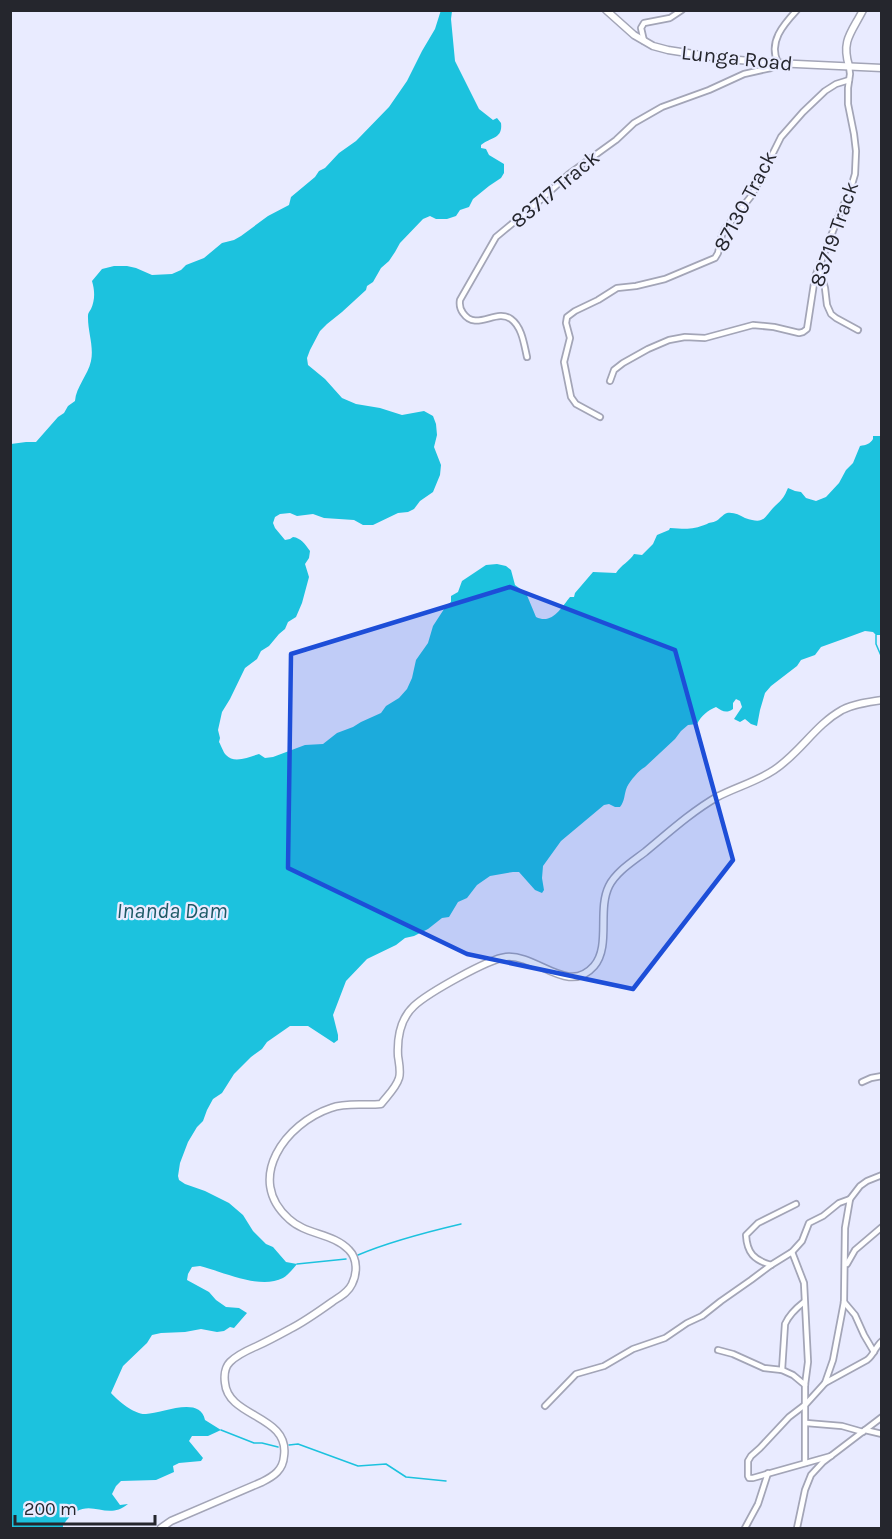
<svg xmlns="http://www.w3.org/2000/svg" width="892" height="1539" font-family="Karla,sans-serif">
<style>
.water{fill:#1cc2de}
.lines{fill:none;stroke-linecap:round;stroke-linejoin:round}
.stream{stroke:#1cc2de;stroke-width:1.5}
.street-casing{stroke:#a3a5b7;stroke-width:8}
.secondary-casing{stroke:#a3a5b7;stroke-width:9}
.street{stroke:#fff;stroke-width:4.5}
.secondary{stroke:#fff;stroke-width:6}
.marked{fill:#1d4ed8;fill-opacity:0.2;stroke:#1d4ed8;stroke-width:4.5;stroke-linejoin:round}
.labels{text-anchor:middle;stroke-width:4.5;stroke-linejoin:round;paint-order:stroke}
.street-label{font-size:21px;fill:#25262d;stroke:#e9ebff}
.water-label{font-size:22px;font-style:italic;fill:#1d5965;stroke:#e9ebff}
</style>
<rect width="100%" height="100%" fill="#e9ebff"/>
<path class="water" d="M441,10L452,11L451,19L455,61L479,109L493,120L497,118L501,123C503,139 491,137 481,145V148L486,149L489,155L504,164V173L501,178L489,186L473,199L469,207L460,210L456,216L447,219H436L430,216L423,219L400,243L395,252L389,261L381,268L373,282L367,286L366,290L342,312L327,324L320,331L310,350L307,358L308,365L325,379L342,398L356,404L380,408L402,415L424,411L433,416L436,424L437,435L434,447L441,465L440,475L433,492L420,501L414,509L408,512L398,513L373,525H363L354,520L324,518L313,514L297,516L290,513L280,514L275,517L273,523L275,528L285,540L290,539L293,537C301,538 305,544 310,551L309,558L305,564L309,577L302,603L296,617L288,622L285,629L279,634L269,646L261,651L257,659L245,668L230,699L222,712L218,730L220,738L219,742C221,745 223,752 226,755C234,764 249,757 259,754L265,758L273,757L305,745L323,744L337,733L353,727L361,722L381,713L386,706L399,698L407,689L412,678L416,660L428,643L433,626L446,606L451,602V596L458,592L462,581L486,565L497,564L506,566L511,570L515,585L526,593L536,617C552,625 561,608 570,597H574L575,593L593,572L616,573C621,565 630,561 634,554L642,555L653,544L657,535L669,530L670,528C686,529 692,530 707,524C709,522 713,523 716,521C720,519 722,515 727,513C734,512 739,515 745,518C765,525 763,518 775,506C783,499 784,497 788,488L795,491L801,492L806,498L816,501L826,497L839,483L846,470L853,463L860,446C866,445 870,444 873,439V436H882L881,635H876L873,632L865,631L846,638L821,647L815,655L801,660L797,666L771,686L765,693L760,710L757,726L751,724L745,719L740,722L734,719L742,707L740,701L736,699L733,703V709C726,714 722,711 716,707C707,711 702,715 697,724L688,725L681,731L675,739L645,767C639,770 630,781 627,787C624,794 625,801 620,807H615L609,804L604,805L561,841L543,866L542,878L544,890L542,893L535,890L519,872H513L490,876L477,885L467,898L458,902L449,917L442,918L428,929L414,936L405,938L396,945L367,959L346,981L333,1015L338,1035V1040L334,1043L308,1026H290L267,1042L262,1049L251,1057L234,1074L222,1093L213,1099L207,1110L203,1121L197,1127L188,1142L180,1163L178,1176L179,1180L185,1184L205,1191L229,1203L243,1215L253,1231L266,1244L273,1247L286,1262L297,1264C293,1269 288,1275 283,1278C260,1290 224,1272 200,1266L192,1267L188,1274L187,1280L209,1292L216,1300L226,1307L239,1308L247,1313L234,1328L230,1327L224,1331L217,1332L201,1329L185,1332L161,1333L152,1335L147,1343L123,1366L111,1393C118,1401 135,1415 146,1414C161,1414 200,1395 205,1420L221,1430L208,1436H192L189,1441L203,1458L201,1461L179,1463L173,1466L174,1472L156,1480L121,1481L116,1486L112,1494L120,1505L128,1504C104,1524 87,1490 63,1525V1528H11V444L26,442H36L58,417L64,413L68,406L75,401C76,387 88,375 91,361C94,347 88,332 88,318C88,313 88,314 91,309C95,300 95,291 92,281L102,269L114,266H127L136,268L152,275L172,274L181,270L186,265L204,258L222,243L234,240L241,236L268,216L289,205L291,197L315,177L319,171L325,168L339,153L356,141L389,107L407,81L422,51L435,29Z"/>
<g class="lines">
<g class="stream">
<polyline points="876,635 876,644 882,658"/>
<path d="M358,1255C391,1241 427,1232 461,1224"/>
<polyline points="297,1264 346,1259"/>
<polyline points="221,1430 254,1443 262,1443 278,1447"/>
<polyline points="289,1445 298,1444 358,1466 386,1464 406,1477 446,1481"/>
</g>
<defs>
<g id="street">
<polyline points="644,41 641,28 644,23 670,18 682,10"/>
<path d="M778,63C768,42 783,25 797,10"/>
<polyline points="819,267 825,288 827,305 831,314 836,318 858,330"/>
<path d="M527,357C524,344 522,327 511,319C496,308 476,332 463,313C460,309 459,306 460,300L496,237L537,203L569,174L616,140L634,123L662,107L709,90L744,74L771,68L773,67L775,63"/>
<polyline points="610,381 614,370 623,363 648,349 669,340 685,337 705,338 753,325 774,327 799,333 803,332 807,329 815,277 840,213 850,191 855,174 856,151 854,134 848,104 848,88 850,74 849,66"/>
<polyline points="600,417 576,404 571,397 564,362 570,338 566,323 567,317 575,311 598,300 617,288 636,286 665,279 715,258 718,253 722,235 725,229 752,195 781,137 803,112 825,91 836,84 849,80"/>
<polyline points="862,1082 871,1078 882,1076"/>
<polyline points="792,1252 804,1283 808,1362 805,1385 805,1463"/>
<polyline points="847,1264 855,1250 882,1227"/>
<path d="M771,1265C754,1260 747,1253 746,1235L758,1223L796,1204"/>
<polyline points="844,1302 855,1315 864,1335 874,1352"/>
<polyline points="718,1350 733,1354 764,1368 782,1370 793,1375 805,1385"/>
<path d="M782,1370L785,1324C789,1315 795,1309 804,1302"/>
<path d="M825,1383L867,1360C874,1355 875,1347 882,1341"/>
<polyline points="545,1406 576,1374 604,1366 633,1349 665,1338 687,1323 702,1316 721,1301 751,1280 771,1265 792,1252 802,1241 809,1223 823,1216 839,1203 850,1199"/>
<polyline points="806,1423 842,1426 863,1432"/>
<polyline points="865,1430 882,1434"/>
<polyline points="831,1456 753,1478 749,1478 748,1476 748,1461 751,1456 760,1448 789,1417 806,1404 825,1383 833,1360 844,1302 845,1228 850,1199 860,1186 867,1181 882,1175"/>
<polyline points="745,1528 758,1504 768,1473"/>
<polyline points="797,1528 805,1490 811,1475 823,1462 882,1417"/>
</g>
<g id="secondary">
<polyline points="606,10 634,35 653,46 668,50 726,59 775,63 882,68"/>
<path d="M849,66C841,40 852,32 863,10"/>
<path d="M161,1528L171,1521L262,1482C274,1476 283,1470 284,1456C290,1415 228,1418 225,1383C224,1376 225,1367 230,1362C238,1354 248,1350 257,1346C268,1341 279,1335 290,1329C304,1322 318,1312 332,1302C339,1297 348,1293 352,1284C357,1274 358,1259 349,1250C333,1233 306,1235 289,1219C244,1179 286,1123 331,1108C347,1102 365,1106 381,1104C387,1096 396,1088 399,1078C401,1072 399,1063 398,1056C397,1037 400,1019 414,1006C428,993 488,959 506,957C537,954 568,996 594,966C611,946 597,910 609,886C616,872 632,862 645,852C668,833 691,812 717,797C736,787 756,782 774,770C800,753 815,725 842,710C854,704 868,702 882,700"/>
</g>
</defs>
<use href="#street" class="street-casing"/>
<use href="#secondary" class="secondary-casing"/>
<use href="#street" class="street"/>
<use href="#secondary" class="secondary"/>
</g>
<path class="marked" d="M510,587L675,650L733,860L633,989L467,954L288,868L291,654Z"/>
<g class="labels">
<g class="street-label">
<text transform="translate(737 58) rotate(6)" y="7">Lunga Road</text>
<text transform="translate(555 189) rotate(-40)" y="7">83717 Track</text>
<text transform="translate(745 201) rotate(-62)" y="7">87130 Track</text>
<text transform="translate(834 234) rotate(-71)" y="7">83719 Track</text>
</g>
<g class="water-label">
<text x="172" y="918">Inanda Dam</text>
</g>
</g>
<rect width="892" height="1539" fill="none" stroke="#25262d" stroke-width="24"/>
<path d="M15 1515v9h140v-9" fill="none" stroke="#25262d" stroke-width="3"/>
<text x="24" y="1515" font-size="18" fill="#25262d" stroke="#e9ebff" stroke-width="4.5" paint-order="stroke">200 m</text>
</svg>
